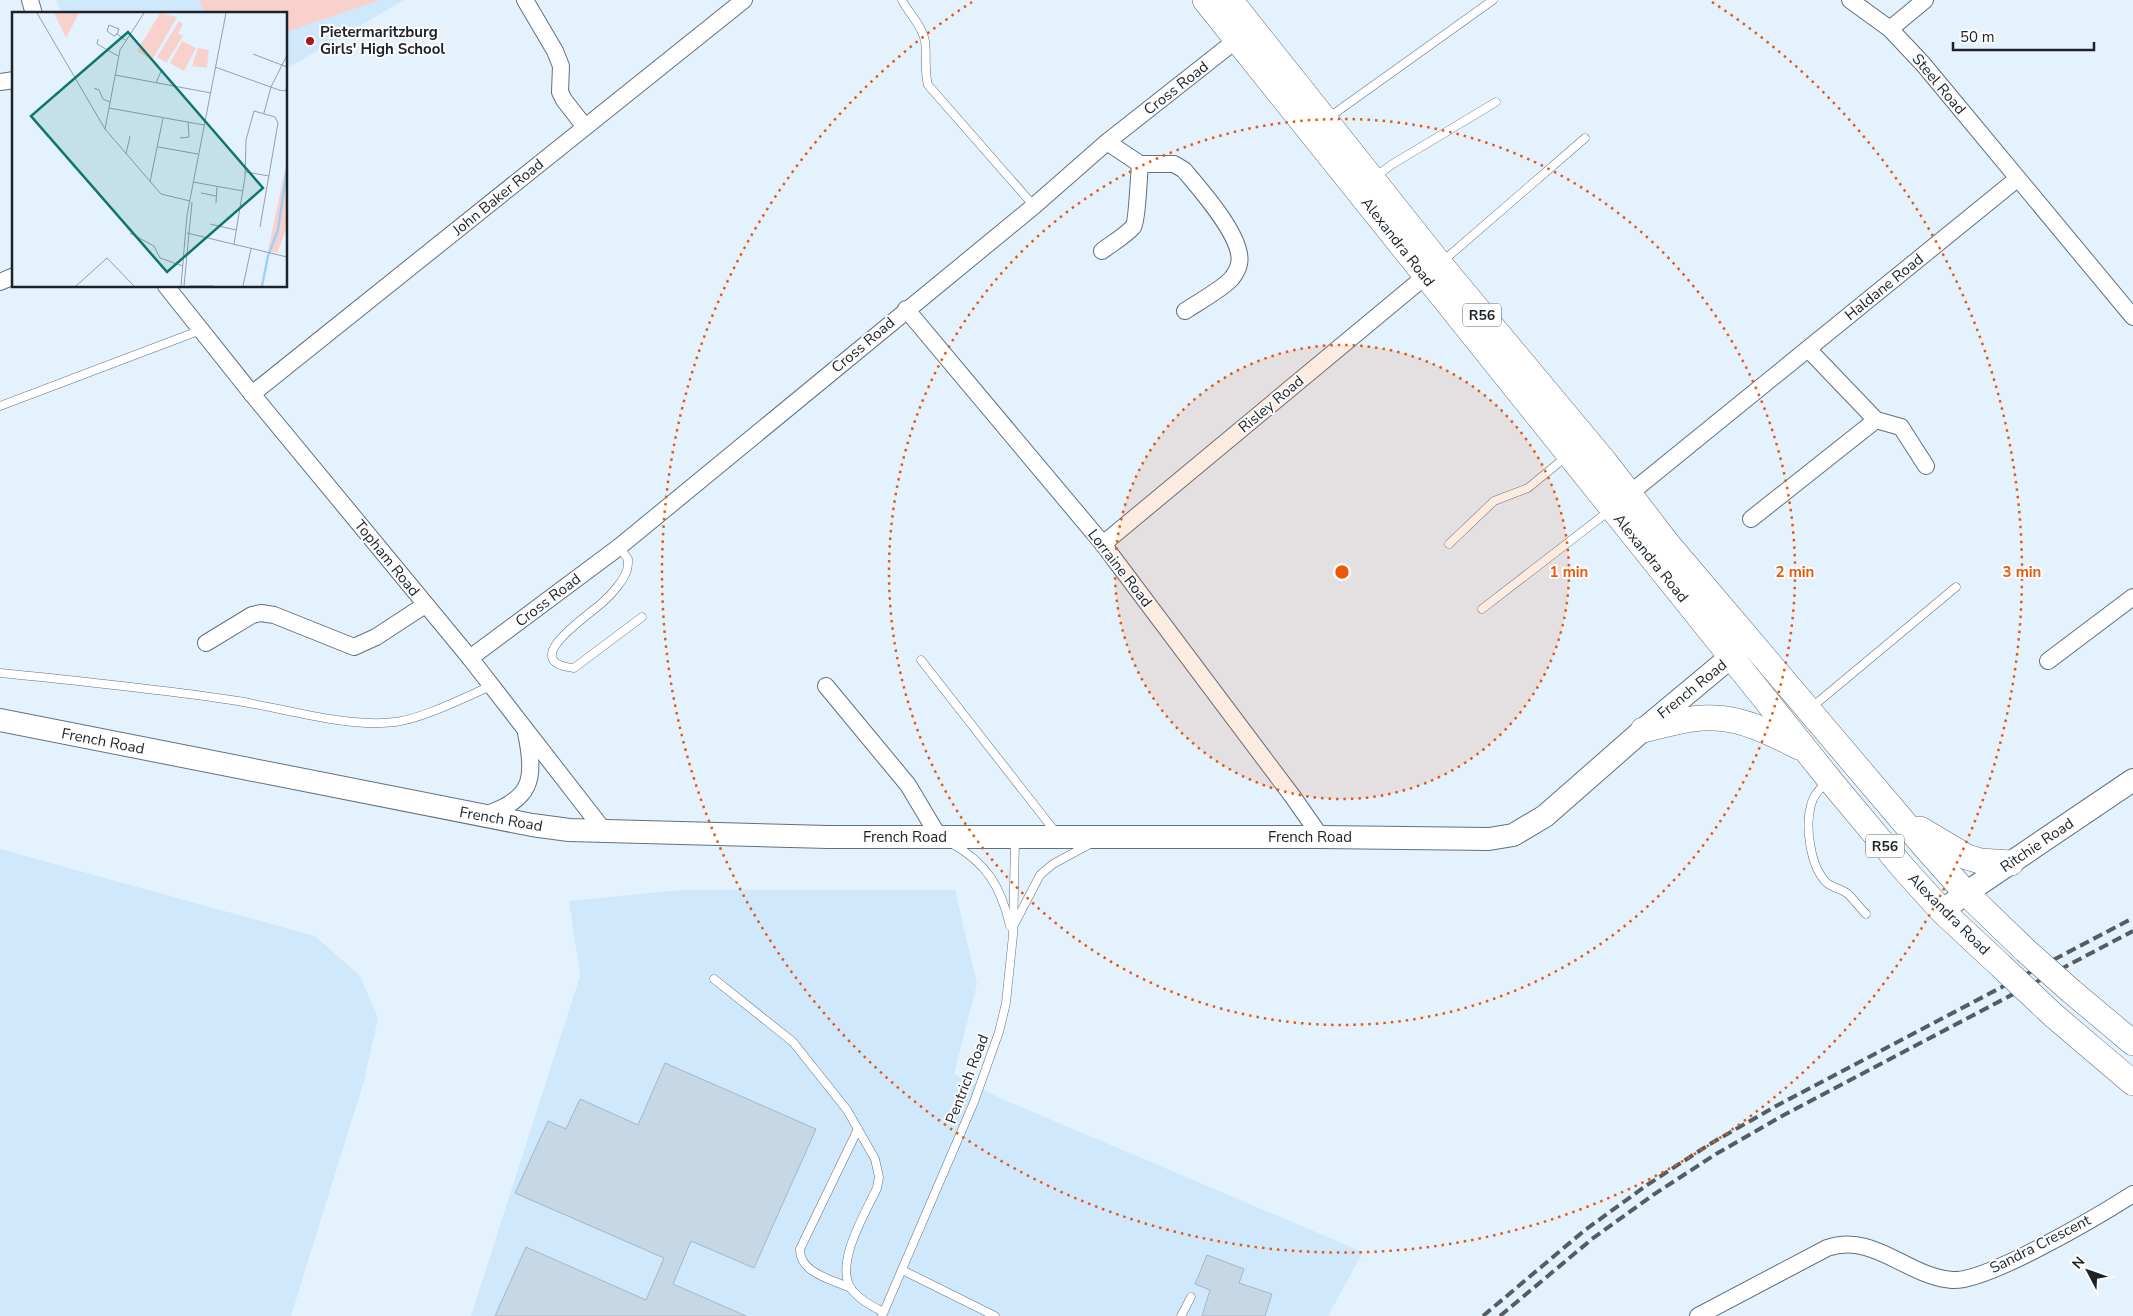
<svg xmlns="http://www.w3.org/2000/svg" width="2133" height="1316" font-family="'Nunito Sans',sans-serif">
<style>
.built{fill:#d0e8fc}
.green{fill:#f9d1cc}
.building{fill:#c6d7e6;stroke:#a5b6c4}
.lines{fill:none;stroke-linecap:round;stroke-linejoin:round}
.lane-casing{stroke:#62717e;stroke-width:9}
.street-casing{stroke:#62717e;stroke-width:18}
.secondary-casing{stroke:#62717e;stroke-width:24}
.primary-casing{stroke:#62717e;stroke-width:26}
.lane{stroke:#fff;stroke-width:8}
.street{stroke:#fff;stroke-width:16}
.secondary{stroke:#fff;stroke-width:22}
.primary{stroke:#fff;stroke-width:25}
.rail{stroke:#545d64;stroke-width:4;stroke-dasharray:10 5;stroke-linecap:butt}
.primary-bridge-casing{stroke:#62717e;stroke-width:26;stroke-linecap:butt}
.primary-bridge{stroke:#fff;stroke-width:25}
.ring{fill:none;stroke:#e8590c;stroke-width:2.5;stroke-dasharray:2.5 5}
.poi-dot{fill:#a9161a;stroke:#fdfdfd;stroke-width:2}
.labels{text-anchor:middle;stroke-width:4;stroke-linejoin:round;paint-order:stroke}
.shield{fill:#fdfdfd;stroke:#606468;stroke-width:1}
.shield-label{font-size:14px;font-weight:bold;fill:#1c2328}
.poi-label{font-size:15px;font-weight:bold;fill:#1c2328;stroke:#fdfdfd;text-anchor:start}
.street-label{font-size:15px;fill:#1c2328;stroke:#fdfdfd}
.inset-river{fill:none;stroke:#9fd0f8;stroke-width:2.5}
.inset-road{fill:none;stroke:#949fa8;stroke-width:1}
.view{fill:#0f766e;fill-opacity:0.15;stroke:#0f766e;stroke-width:2.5}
.inset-edge{fill:none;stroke:#1c2328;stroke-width:2.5}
.centre{fill:#e8590c;stroke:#fdfdfd;stroke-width:2.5}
.ring-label{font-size:15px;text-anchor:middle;font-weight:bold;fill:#e8590c;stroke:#fdfdfd;stroke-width:4;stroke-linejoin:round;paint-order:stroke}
</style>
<rect width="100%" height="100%" fill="#e4f2fe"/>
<g class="built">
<polygon points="57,0 404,0 286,69 286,14 61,14"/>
<polygon points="0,849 315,936 360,976 378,1018 364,1081 291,1316 0,1316"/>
<polygon points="681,890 955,890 977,984 954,1074 1000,1098 1363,1252 1328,1316 471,1316 580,976 569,901"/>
</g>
<polygon class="green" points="200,0 380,0 286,32 286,14 204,14"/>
<g class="building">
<polygon points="665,1063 816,1129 754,1268 691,1241 673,1284 746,1316 495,1316 526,1247 646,1300 664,1258 515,1193 548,1121 566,1129 580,1099 638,1125"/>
<polygon points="1207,1255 1244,1269 1239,1283 1272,1294 1265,1316 1202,1316 1210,1290 1195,1284"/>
</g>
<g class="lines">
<defs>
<g id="lane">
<path d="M902,0C909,14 922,25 925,41C927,56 924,70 928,85L1034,206"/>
<polyline points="1328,118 1493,0"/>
<polyline points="1374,178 1391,165 1496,102"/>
<polyline points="1443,261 1585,138"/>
<polyline points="0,406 201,330"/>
<polyline points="1449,544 1494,501 1528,488 1567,456"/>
<path d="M619,547L628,559C628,562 628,567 627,570C624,580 612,594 604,601C591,614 515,662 574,668L642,617"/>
<polyline points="1482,609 1609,511"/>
<polyline points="921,660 1057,834"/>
<path d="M0,673C79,681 159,689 238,701C286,709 347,728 395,722C422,719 465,697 491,686"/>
<polyline points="1812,707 1956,587"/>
<path d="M1826,783C1820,789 1813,795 1811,805C1805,826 1810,867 1827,883C1833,888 1842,889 1848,894C1854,900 1860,908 1866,914"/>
<path d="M951,843C987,863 1001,887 1010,926"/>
<polyline points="1014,925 1040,875 1053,864 1090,844"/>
<path d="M714,979L793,1042L847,1110L875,1159L879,1177L877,1188C866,1212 833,1265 852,1290C860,1300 872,1306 883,1312"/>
<polyline points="902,1270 995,1316"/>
<path d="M851,1288C833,1280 799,1273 800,1249L858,1129"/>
<polyline points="882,1316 974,1102 999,1032 1006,1003 1013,935 1015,840"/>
<polyline points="1181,1316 1191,1297"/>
</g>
<g id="street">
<polyline points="30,0 34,14"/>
<polyline points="525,0 555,51 561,66 560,92 564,100 585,127"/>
<polyline points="1850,0 1890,29 1923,64 2133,317"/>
<polyline points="1890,29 1925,0"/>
<polyline points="0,82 14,80"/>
<path d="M1107,142L1140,164H1174L1184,170C1200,189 1245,239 1239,264C1238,269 1235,274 1232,278C1224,288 1197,303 1185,311"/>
<path d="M1102,251C1111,244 1125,236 1133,227C1137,222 1139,175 1140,164"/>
<polyline points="0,282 14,276"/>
<polyline points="166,286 252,394 470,658 605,832"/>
<polyline points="906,309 1103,544 1293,797 1321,837"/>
<polyline points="1808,349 1876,420 1901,427 1926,466"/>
<polyline points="252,394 744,0"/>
<polyline points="1623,499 2017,179"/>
<polyline points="1751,519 1876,420"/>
<polyline points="1103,544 1434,269"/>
<polyline points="206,643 252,615 261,613 274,615 354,647 376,637 425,605"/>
<polyline points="470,658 619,547 1034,206 1107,142 1244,34"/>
<polyline points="2048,661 2133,597"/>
<polyline points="826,686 908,785 939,837"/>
<path d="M484,815C532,800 536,779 526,733"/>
<path d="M1698,1316L1827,1248C1874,1232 1906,1276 1952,1280C1986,1283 2100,1215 2133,1194"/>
</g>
<g id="secondary">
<polyline points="0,720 532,825 569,830 828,837 1321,837 1489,839 1513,835 1545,816 1643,730 1745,645"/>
<polyline points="1942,911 1966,893 2133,780"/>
</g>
<g id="primary">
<polyline points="1205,0 1829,779 1904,869 1942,911 2001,966"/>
<polyline points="1230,0 1440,264 1605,462 1667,543 1925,847 1966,893 2025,950"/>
<path d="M1643,730C1666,725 1692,716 1715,718C1745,719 1773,734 1799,747"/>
<polyline points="1920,829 1967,857 1980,861 2011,863"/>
<polyline points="2071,991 2133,1043"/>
<polyline points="2053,1015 2133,1083"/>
</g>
</defs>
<use href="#lane" class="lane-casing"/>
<use href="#street" class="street-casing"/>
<use href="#secondary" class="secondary-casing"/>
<use href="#primary" class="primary-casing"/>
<use href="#lane" class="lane"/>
<use href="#street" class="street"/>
<use href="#secondary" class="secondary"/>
<use href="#primary" class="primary"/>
<g class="rail">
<polyline points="1483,1316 1585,1230 1647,1185 1710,1144 1776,1106 2133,918"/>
<polyline points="1500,1316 1592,1239 1653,1195 1716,1154 1782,1116 2133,931"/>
</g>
<defs>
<g id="primary-bridge">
<polyline points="2025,950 2071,991"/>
<polyline points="2001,966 2053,1015"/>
</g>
</defs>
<use href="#primary-bridge" class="primary-bridge-casing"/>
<use href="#primary-bridge" class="primary-bridge"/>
</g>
<circle cx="1342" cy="572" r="227" fill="#e8590c" fill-opacity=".12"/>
<g class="ring">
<circle cx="1342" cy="572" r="227"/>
<circle cx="1342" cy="572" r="453"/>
<path d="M1712 2A680 680 0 1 1 972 2"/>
</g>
<circle class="poi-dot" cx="310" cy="41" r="5"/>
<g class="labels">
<g class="shield">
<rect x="1463" y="303.5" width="38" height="23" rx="4"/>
<rect x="1866" y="834.5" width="38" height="23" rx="4"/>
</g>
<g class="shield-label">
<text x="1482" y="320">R56</text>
<text x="1885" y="851">R56</text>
</g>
<g class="poi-label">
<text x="320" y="37">Pietermaritzburg<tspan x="320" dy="17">Girls' High School</tspan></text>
</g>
<g class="street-label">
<text transform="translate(1939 84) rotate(50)" y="5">Steel Road</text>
<text transform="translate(1176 88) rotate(-38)" y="5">Cross Road</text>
<text transform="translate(498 197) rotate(-39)" y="5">John Baker Road</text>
<text transform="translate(1398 242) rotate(52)" y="5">Alexandra Road</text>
<text transform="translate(1884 287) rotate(-39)" y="5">Haldane Road</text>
<text transform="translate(863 345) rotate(-40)" y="5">Cross Road</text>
<text transform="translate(1271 404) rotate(-40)" y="5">Risley Road</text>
<text transform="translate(387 558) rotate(51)" y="5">Topham Road</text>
<text transform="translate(1651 558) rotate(51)" y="5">Alexandra Road</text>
<text transform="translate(1120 568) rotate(52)" y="5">Lorraine Road</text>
<text transform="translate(548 600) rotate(-37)" y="5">Cross Road</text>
<text transform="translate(1692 689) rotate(-39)" y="5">French Road</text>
<text transform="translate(103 741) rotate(11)" y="5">French Road</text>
<text transform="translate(501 819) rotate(10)" y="5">French Road</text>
<text x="905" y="842">French Road</text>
<text x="1310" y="842">French Road</text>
<text transform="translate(2037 845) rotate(-34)" y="5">Ritchie Road</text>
<text transform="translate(1949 914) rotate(45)" y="5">Alexandra Road</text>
<text transform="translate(967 1079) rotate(-69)" y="5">Pentrich Road</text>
<text transform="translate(2040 1244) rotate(-27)" y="5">Sandra Crescent</text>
</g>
</g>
<g transform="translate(12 12)">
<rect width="275" height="275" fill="#e4f2fe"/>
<path d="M42,1H67L54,26ZM148,1L165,5L140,48L125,39ZM167,9L171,12L166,21L171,24L154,51L145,45ZM170,29L184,36L172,59L158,51ZM186,36L197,38L195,56L180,54ZM275,148V215L265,241L256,239Z" fill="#f9d1cc"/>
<path class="inset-river" d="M250,274L256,244L266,218L275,157"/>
<path class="inset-road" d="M25,1L93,117L149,182L178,189M105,22L102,24L95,19L97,13L107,17L105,22L113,28M86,27L85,32L106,44M241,42L275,55M203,55L267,78L273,79L275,75M103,63L199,81M144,71L150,57M82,76L87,78L91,87L98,90M97,96L192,113M252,101L259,75L275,43M93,117L108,38L132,1M168,126L177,125L176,110M146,135L186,142M114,142L118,124M234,160L257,164M138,170L151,106M181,170L231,179M189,181L204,184M204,191L205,175M198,212L224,218M118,221L142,234L148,246L171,254M175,221L275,245M222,232L233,165L234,128L242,99L263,105L266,111L248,215M64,274L95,246L122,274M169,274L175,203L214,1M172,274L180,190M177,274H202M231,274L239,237"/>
<path class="view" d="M116,20L251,176L155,260L19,104Z"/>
<rect width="275" height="275" class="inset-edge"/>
</g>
<circle cx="1342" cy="572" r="8" class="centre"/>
<g class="ring-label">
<text x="1569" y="577">1 min</text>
<text x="1795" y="577">2 min</text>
<text x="2022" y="577">3 min</text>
</g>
<g transform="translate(2088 1271) rotate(311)" stroke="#fdfdfd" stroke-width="4" paint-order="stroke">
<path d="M0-4L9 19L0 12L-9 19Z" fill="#1c2328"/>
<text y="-8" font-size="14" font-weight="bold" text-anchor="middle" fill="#1c2328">N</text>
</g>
<path d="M1953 42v8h141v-8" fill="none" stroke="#1c2328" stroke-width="2.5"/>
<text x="1960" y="42" font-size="15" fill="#1c2328" stroke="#fdfdfd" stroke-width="4" paint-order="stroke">50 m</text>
</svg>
